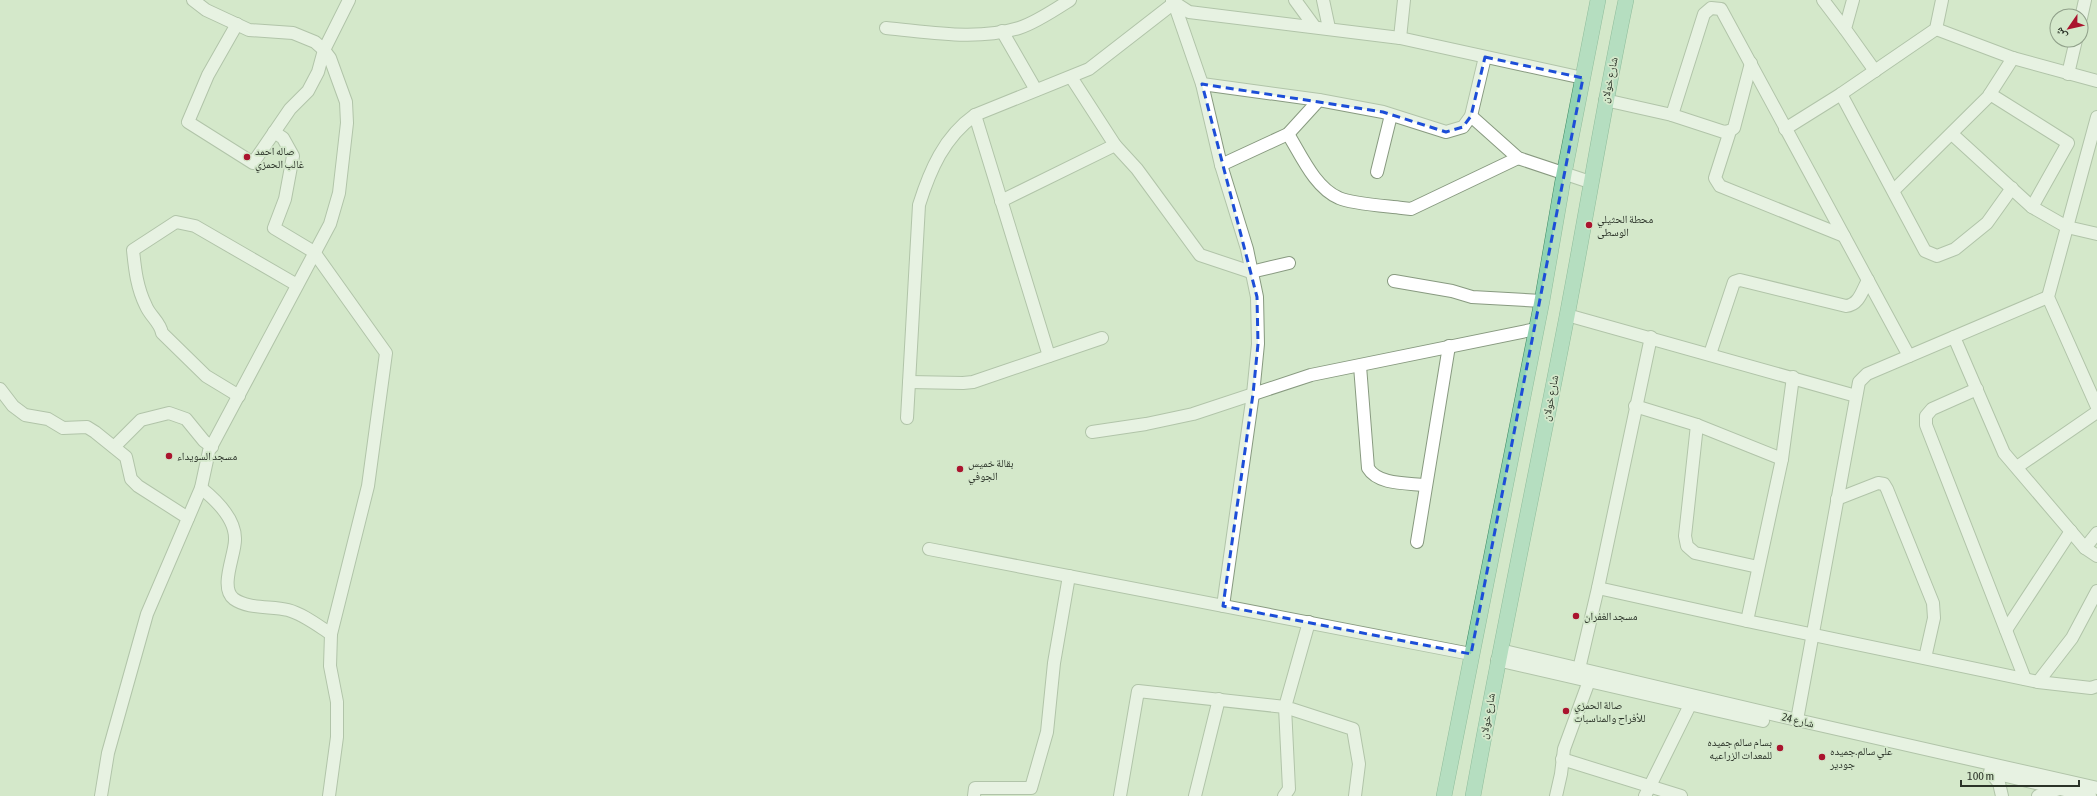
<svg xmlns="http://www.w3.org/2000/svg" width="2097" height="796" font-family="'Asap Condensed','Noto Naskh Arabic',sans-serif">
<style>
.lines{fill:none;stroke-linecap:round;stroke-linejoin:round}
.minor-casing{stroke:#889a80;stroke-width:14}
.major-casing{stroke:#3d8862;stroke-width:16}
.minor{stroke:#fff;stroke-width:12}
.major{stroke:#91d3b3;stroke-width:15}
.marked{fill:none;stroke:#1d4ed8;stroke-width:3;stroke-dasharray:8 5;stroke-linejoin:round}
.poi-dot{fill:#aa142e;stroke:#d4e8cb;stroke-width:1.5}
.labels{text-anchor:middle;stroke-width:3.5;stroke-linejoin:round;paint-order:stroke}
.street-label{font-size:11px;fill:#2b3328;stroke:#d4e8cb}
.poi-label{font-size:11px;fill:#2b3328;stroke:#d4e8cb;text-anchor:start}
</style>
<rect width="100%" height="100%" fill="#d4e8cb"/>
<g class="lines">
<defs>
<g id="minor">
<polyline points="1295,0 1314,26"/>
<polyline points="1323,0 1329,28"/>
<polyline points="1823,0 1845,29"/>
<polyline points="1853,0 1845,29 1875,71"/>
<polyline points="1172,1 1189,12 1400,38 1583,78"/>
<polyline points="1174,3 1202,84 1221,165 1247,249 1257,297 1258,344 1253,394 1223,606"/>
<polyline points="2081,18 2085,0"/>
<polyline points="237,24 208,75 188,122 253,163 290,109 308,91 318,72 324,50 349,0"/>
<path d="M886,28C930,32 976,41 1019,28C1035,23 1056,9 1070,0"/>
<polyline points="1936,29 2013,58 2097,81"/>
<polyline points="1002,31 1036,90"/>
<polyline points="1400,38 1404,0"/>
<polyline points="1751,63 1734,128 1730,131 1715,178 1720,186 1844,236"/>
<polyline points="2068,74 2076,40"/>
<polyline points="1071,77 1115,145 1137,169 1200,255 1251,272 1289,263"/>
<polyline points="1202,84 1319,100 1383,112 1446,132 1463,127 1471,116 1485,57"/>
<polyline points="1841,94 1925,251 1937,256 1955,249 1987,223 2012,188"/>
<polyline points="1990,94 2068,143 2032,207"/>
<polyline points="1605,100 1672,115 1724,132 1730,131"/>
<polyline points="975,115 1049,356"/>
<polyline points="1672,115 1704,14 1711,8 1721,9 1909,356"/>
<polyline points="1471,116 1518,158 1590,182"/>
<polyline points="2097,117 2048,297 2097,407"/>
<polyline points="1785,129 1841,94 1936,29 1942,0"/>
<polyline points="274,132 283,138 293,156 285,199 274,228 314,252 386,353 368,486 331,634"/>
<path d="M1288,134C1301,155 1315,188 1339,198C1352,204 1386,206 1402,208L1411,209L1518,158"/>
<polyline points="1952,134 2032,207 2067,227 2097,234"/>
<polyline points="1221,165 1288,134 1319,100"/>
<polyline points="1377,172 1391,115"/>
<polyline points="1894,190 1988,97 2013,58"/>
<polyline points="1001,201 1115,145"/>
<polyline points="1394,281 1452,291 1472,297 1542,301"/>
<polyline points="1567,315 1856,396"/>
<polyline points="1954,337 2004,453 2085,548 2097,556"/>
<path d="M1710,354L1734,282L1740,280L1846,306C1859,305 1862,291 1868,280"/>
<path d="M1360,366L1368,468C1378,485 1407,483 1425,485"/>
<polyline points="909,382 963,383 973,382 1102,338"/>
<polyline points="0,389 13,406 25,415 48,419 63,428 87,427 95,432 126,457 131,479 138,486 188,518"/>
<polyline points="1977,389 1932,409 1926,416 1926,425 2025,679"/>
<path d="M239,396L206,376L162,333C160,322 150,316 146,306C137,288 135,270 133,250L176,222L195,226L297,285"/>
<polyline points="1635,406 1697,425 1782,459"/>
<path d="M907,418L919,205C930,170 944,137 975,115L1089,69L1174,3"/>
<polyline points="1697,425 1685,536 1687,546 1695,553 1758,567"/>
<polyline points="1092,432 1146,424 1193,414 1311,375 1536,329"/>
<polyline points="114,447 141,420 169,413 186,419 204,441 212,447"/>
<polyline points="2017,467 2097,412"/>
<path d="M201,488C216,500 236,519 235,540C235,555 219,588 234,599C248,609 271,606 288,610C303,614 317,625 331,634L330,666L337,702V737L329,796"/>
<polyline points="1837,499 1878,483 1884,484 1887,489 1933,603 1934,618 1925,658"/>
<polyline points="1417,542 1449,346"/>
<polyline points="2085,548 2097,533"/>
<polyline points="929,549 1471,654"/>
<polyline points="1598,588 1747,621 2038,682 2091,688 2097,686"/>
<polyline points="1747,621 1782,459 1793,377"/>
<polyline points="1309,622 1285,707 1353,729 1359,764 1355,796"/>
<polyline points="2006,630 2071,531"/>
<polyline points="1500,650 1797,720 2097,788"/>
<polyline points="1497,660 1763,721"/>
<polyline points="1579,669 1598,588 1651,337"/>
<polyline points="2038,682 2072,638 2097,591"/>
<polyline points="1797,720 1859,382 1867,374 2048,297"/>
<polyline points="1562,759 1681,796"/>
<polyline points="1990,772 1999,783 2002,796"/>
<polyline points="2002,775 2090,796"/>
<polyline points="101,796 108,753 147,614 201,488 209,451 330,224 339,193 347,123 346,102 330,58 324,50 315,42 293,33 249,30 206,10 193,0"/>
<polyline points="974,796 975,788 1031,788 1047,732 1054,663 1069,576"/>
<polyline points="1120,796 1138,691 1285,707 1289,789 1284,796"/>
<polyline points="1195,796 1219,699"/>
<polyline points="1556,796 1561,774 1564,749 1589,681"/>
<polyline points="1645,796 1693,699"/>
<polyline points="2038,796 2059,789"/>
</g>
<g id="major">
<polyline points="1444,796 1542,301 1564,174 1598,0"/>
<path d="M1473,796C1502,636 1536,476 1567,316C1587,211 1604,105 1626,0"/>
</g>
</defs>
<use href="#minor" class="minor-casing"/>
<use href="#major" class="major-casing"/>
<use href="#minor" class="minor"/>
<use href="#major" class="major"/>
</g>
<path d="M0 0H2097V796H0ZM1485,57L1583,78L1471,654L1223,606L1253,394L1258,344L1257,297L1202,84L1383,112L1446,132L1463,127L1471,116Z" fill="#d4e8cb" fill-opacity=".55" fill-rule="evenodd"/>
<path class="marked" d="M1485,57L1583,78L1471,654L1223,606L1253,394L1258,344L1257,297L1202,84L1383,112L1446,132L1463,127L1471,116Z"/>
<g class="poi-dot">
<circle cx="247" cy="157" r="4"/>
<circle cx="1589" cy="225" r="4"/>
<circle cx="169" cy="456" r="4"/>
<circle cx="960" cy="469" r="4"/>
<circle cx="1576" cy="616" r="4"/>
<circle cx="1566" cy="711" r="4"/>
<circle cx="1780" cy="748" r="4"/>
<circle cx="1822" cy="757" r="4"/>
</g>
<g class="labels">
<g class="street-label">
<text transform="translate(1609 80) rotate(-78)" y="4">شارع خولان</text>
<text transform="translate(1550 398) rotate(-79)" y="4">شارع خولان</text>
<text transform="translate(1487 716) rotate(-80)" y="4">شارع خولان</text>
<text transform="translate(1798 720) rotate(13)" y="4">شارع 24</text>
</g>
<g class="poi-label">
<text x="255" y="155">صاله احمد<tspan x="255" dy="13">غالب الحمزي</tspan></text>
<text x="1597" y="223">محطة الحثيلي<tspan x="1597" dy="13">الوسطى</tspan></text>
<text x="177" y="460">مسجد السويداء</text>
<text x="968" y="467">بقالة خميس<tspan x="968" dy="13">الجوفي</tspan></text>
<text x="1584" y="620">مسجد الغفران</text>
<text x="1574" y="709">صالة الحمزي<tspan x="1574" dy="13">للأفراح والمناسبات</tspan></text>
<text x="1772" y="746" text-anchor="end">بسام سالم جميده<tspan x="1772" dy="13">للمعدات الزراعيه</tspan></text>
<text x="1830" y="755">علي سالم.جميده<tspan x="1830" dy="13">جودير</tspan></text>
</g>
</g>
<g transform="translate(2069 28) rotate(236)"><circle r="19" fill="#d4e8cb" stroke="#90a08a"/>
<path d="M0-3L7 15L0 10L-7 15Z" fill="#aa142e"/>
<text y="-6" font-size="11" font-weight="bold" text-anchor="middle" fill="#2b3328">ش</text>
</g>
<path d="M1961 780v6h118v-6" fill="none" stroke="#2b3328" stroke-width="2"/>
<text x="1967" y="780" font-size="12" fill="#2b3328" stroke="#d4e8cb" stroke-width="3" paint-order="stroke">100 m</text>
</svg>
